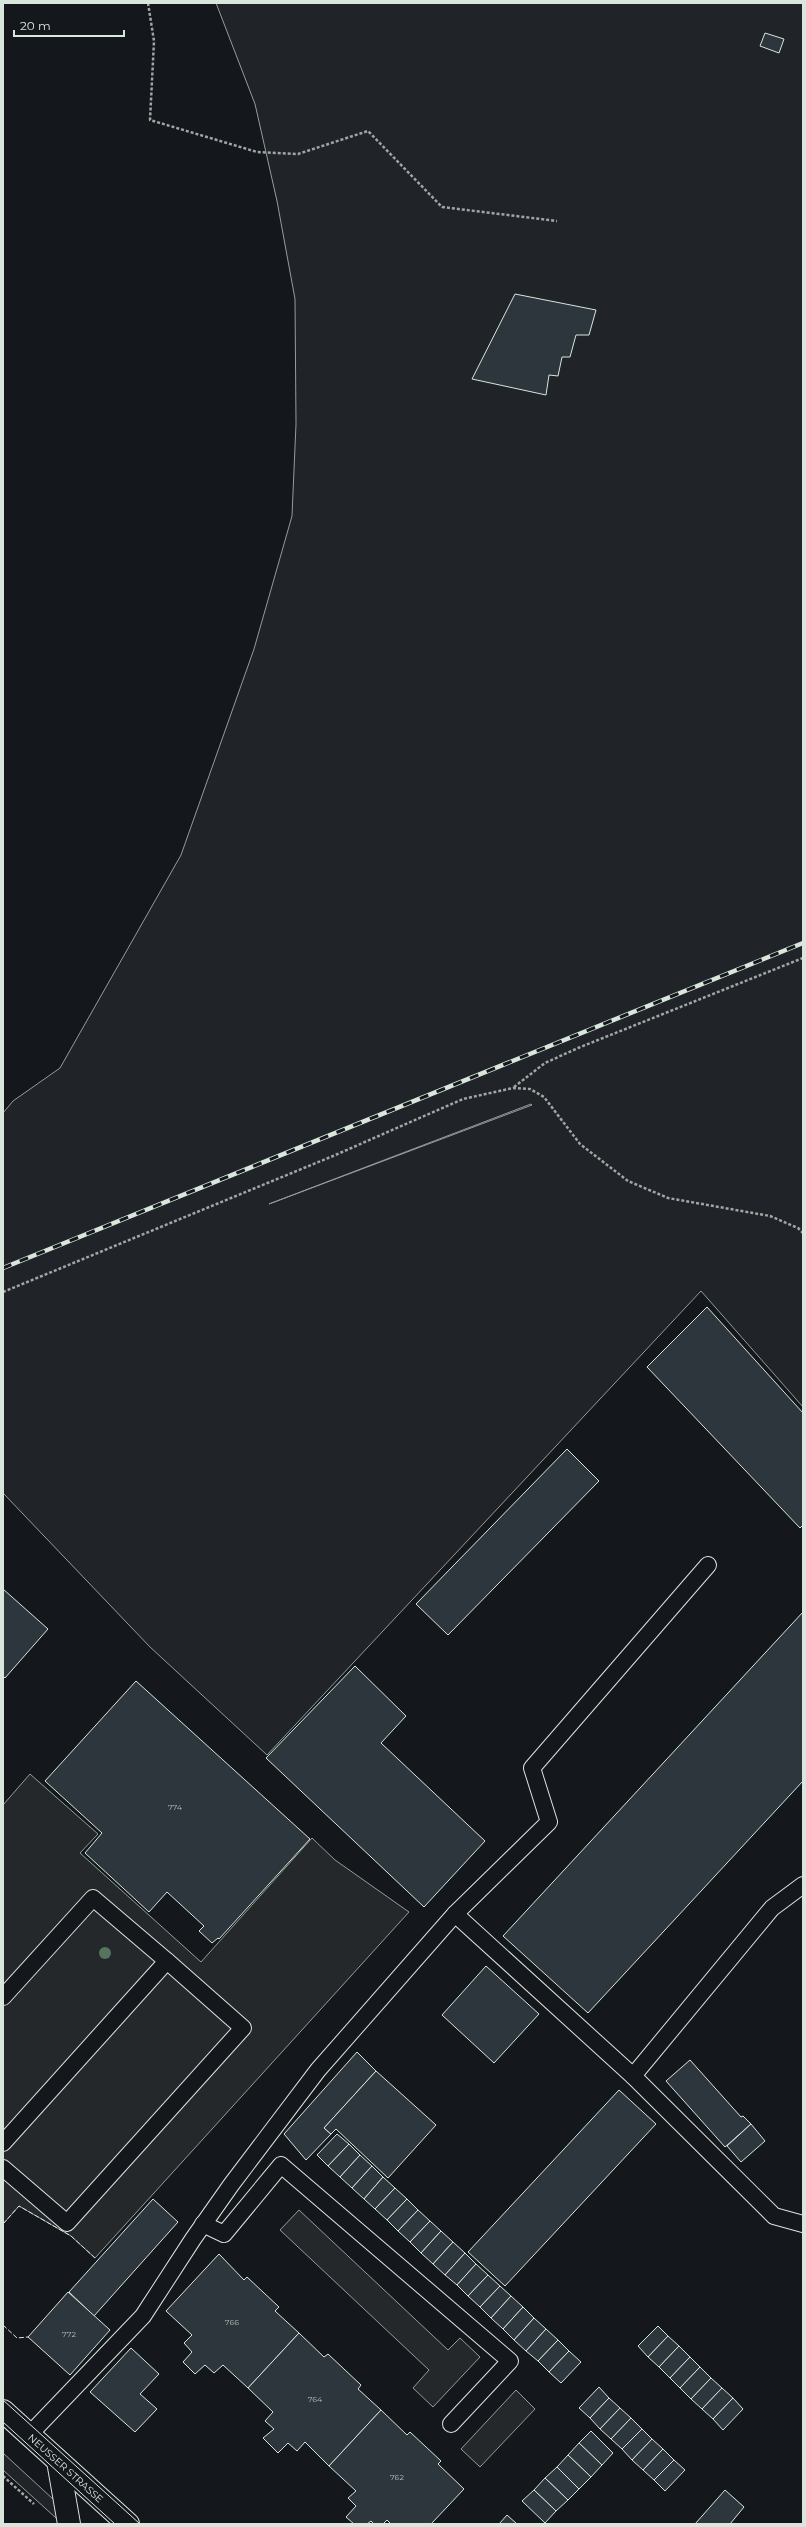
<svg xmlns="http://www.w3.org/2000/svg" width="806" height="2527" font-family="Montserrat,sans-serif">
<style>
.green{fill:#202428;stroke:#939e99;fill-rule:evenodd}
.parking{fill:#24282b;stroke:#939e99}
.building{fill:#2c363c;stroke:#d8e6dc}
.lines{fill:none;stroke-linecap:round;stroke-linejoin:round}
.lane-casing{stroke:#d8e6dc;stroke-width:18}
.street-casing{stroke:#d8e6dc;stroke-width:24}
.secondary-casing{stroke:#d8e6dc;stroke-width:24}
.path{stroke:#9da8a2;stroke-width:2.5;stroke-dasharray:3 2;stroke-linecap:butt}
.lane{stroke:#14181c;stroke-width:16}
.street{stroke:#14181c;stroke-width:22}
.secondary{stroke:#14181c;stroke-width:22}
.tram{stroke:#d8e6dc;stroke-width:1}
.rail-casing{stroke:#d8e6dc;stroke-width:4.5}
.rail{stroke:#14181c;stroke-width:3;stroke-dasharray:9;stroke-linecap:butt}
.fence{stroke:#d8e6dc;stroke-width:1;stroke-dasharray:5 2;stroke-linecap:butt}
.tree{fill:#55745f}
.labels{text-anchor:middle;stroke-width:3;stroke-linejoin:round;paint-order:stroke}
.number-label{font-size:8px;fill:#adbab4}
.street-label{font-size:10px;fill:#d8e6dc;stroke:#14181c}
</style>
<rect width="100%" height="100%" fill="#14181c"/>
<g class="green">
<path d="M216,3H803V1407L701,1291L267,1755L150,1647L3,1493V1113L13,1101L60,1068L181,855L254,649L292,516L296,424L295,299L277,201L255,104ZM531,1104L532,1105L269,1204Z"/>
<polygon points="3,2453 54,2500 59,2513 56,2518 3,2470"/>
</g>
<g class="parking">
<polygon points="30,1774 98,1834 80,1853 201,1962 312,1838 335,1860 409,1912 95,2258 71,2236 19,2206 3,2224 3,1805"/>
<polygon points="299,2210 448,2350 460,2338 480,2357 433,2407 413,2388 429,2370 280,2230"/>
<polygon points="516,2390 535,2409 480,2467 461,2449"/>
</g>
<g class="building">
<polygon points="765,33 784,39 779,53 760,46"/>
<polygon points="515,294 596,310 589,335 576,335 570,357 562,357 558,376 549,375 546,395 472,379"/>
<polygon points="707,1307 803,1413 803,1525 800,1528 647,1367"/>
<polygon points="567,1449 599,1481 448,1635 416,1604"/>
<polygon points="3,1589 48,1629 5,1678 3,1676"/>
<polygon points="803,1612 803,1781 588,2013 503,1936"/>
<polygon points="355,1666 406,1716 381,1743 485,1841 424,1907 266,1758"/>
<polygon points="136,1681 310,1839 219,1939 218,1938 212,1943 199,1931 204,1926 167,1892 149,1912 85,1853 102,1833 45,1781"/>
<polygon points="486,1966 539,2014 494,2063 442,2015"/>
<polygon points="357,2052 376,2071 324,2128 331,2134 306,2160 284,2134"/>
<polygon points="690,2060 741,2117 743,2116 751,2124 725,2147 666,2081"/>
<polygon points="376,2071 436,2125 388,2178 336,2129 331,2134 324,2128"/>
<polygon points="619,2090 656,2124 505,2286 468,2252"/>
<polygon points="751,2124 765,2141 741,2162 727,2146"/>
<polygon points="337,2134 349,2144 328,2166 317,2155"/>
<polygon points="349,2144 360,2155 340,2177 328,2166"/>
<polygon points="360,2155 372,2166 352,2188 340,2177"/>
<polygon points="372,2166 383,2177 364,2199 352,2188"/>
<polygon points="383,2177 395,2188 375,2209 364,2199"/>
<polygon points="395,2188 407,2199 387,2220 375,2209"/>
<polygon points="153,2199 178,2222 94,2316 69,2292"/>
<polygon points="407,2199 418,2210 398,2231 387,2220"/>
<polygon points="418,2210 430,2221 410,2242 398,2231"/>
<polygon points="430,2221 441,2231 421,2253 410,2242"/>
<polygon points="441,2231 453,2242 433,2264 421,2253"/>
<polygon points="453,2242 465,2253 445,2275 433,2264"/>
<polygon points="465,2253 476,2264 457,2285 445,2275"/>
<polygon points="219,2254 244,2280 247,2277 279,2307 275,2311 299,2333 248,2388 223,2365 214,2373 205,2365 195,2374 183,2362 192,2352 184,2343 192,2335 166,2311"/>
<polygon points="476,2264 488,2275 468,2296 457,2285"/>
<polygon points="488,2275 500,2286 480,2307 468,2296"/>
<polygon points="500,2286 511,2296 491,2318 480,2307"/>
<polygon points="68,2292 110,2330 70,2375 28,2337"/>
<polygon points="511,2296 523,2307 503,2329 491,2318"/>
<polygon points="523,2307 534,2318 514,2340 503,2329"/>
<polygon points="534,2318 546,2329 526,2351 514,2340"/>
<polygon points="658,2326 668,2336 648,2357 638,2346"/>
<polygon points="546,2329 558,2340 538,2361 526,2351"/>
<polygon points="299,2333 324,2357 328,2354 361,2385 358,2389 381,2410 329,2466 305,2442 297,2451 288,2443 278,2453 263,2438 274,2429 265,2421 273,2412 248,2388"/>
<polygon points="668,2336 679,2346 659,2367 648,2357"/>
<polygon points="558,2340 569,2351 549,2372 538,2361"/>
<polygon points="679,2346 690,2357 670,2378 659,2367"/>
<polygon points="131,2348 159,2374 140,2394 157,2409 135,2432 90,2392"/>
<polygon points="569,2351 581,2362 561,2383 549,2372"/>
<polygon points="690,2357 700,2367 680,2388 670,2378"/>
<polygon points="700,2367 711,2378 691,2399 680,2388"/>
<polygon points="711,2378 722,2388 702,2409 691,2399"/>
<polygon points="599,2387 609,2398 590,2418 579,2408"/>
<polygon points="722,2388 733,2398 713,2419 702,2409"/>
<polygon points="609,2398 620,2408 600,2429 590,2418"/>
<polygon points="733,2398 743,2409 723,2430 713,2419"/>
<polygon points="620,2408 631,2418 611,2439 600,2429"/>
<polygon points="381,2410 407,2435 410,2432 441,2461 438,2464 464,2489 431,2524 391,2524 387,2520 383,2524 374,2524 371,2521 367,2524 354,2524 346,2517 356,2506 348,2498 356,2491 329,2466"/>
<polygon points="631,2418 642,2429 622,2449 611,2439"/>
<polygon points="642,2429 652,2439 632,2460 622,2449"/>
<polygon points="591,2431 613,2453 602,2465 579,2443"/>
<polygon points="652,2439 663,2449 643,2470 632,2460"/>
<polygon points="579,2443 602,2465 591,2477 568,2455"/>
<polygon points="663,2449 674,2460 654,2480 643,2470"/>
<polygon points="568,2455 591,2477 579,2489 557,2467"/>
<polygon points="674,2460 685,2470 665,2491 654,2480"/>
<polygon points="557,2467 579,2489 568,2500 545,2478"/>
<polygon points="545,2478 568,2500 556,2511 534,2490"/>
<polygon points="534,2490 556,2511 545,2523 522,2501"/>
<polygon points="725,2490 744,2507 730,2524 695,2524"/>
<polygon points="507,2515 517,2524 499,2524"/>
</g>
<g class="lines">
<defs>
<g id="lane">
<polyline points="455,1914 633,2076 774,2216 803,2224"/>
<polyline points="3,1997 93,1898 167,1961 3,2143"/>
<polyline points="633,2076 772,1908 803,1885"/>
<polyline points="3,2168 67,2223 243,2028 167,1961"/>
<polyline points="203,2224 224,2234 281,2165 510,2361 451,2424"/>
<polyline points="29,2435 143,2316 193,2239 231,2185 318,2070 455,1914 549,1822 532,1768 708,1565"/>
</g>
<polyline id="street" points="58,2461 69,2524"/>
<polyline id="secondary" points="3,2411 128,2524"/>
</defs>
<use href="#lane" class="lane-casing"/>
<use href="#street" class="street-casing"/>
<use href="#secondary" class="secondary-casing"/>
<g class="path">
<polyline points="148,3 154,41 150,120 257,152 298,154 368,131 442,207 557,221"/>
<polyline points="514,1087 545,1063 578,1048 803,958"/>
<polyline points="3,1292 333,1156 463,1099 513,1088 530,1089 544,1097 580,1144 628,1181 668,1198 770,1216 798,1228 803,1233"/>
<polyline points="3,2476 34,2504"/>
</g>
<use href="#lane" class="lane"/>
<use href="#street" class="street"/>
<use href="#secondary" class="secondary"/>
<g class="tram">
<polyline points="3,2400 140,2524"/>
<polyline points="3,2422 115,2524"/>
</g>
<defs>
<polyline id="rail" points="3,1268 803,943"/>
</defs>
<use href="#rail" class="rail-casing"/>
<use href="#rail" class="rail"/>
<g class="fence">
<polyline points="3,2224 19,2206 71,2236 95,2258"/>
<polyline points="3,2325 17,2338 28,2337"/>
</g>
</g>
<circle class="tree" cx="105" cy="1953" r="6"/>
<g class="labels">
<g class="number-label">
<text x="175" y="1810">774</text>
<text x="232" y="2325">766</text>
<text x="69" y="2337">772</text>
<text x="315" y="2402">764</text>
<text x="397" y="2480">762</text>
</g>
<g class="street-label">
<text transform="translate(66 2468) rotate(42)" y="4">NEUSSER STRASSE</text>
</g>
</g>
<rect width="806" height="2527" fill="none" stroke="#d8e6dc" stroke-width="8"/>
<path d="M14 30v6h110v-6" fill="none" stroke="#d8e6dc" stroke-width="2"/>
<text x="20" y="30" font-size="12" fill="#d8e6dc" stroke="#14181c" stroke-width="3" paint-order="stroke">20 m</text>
</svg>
